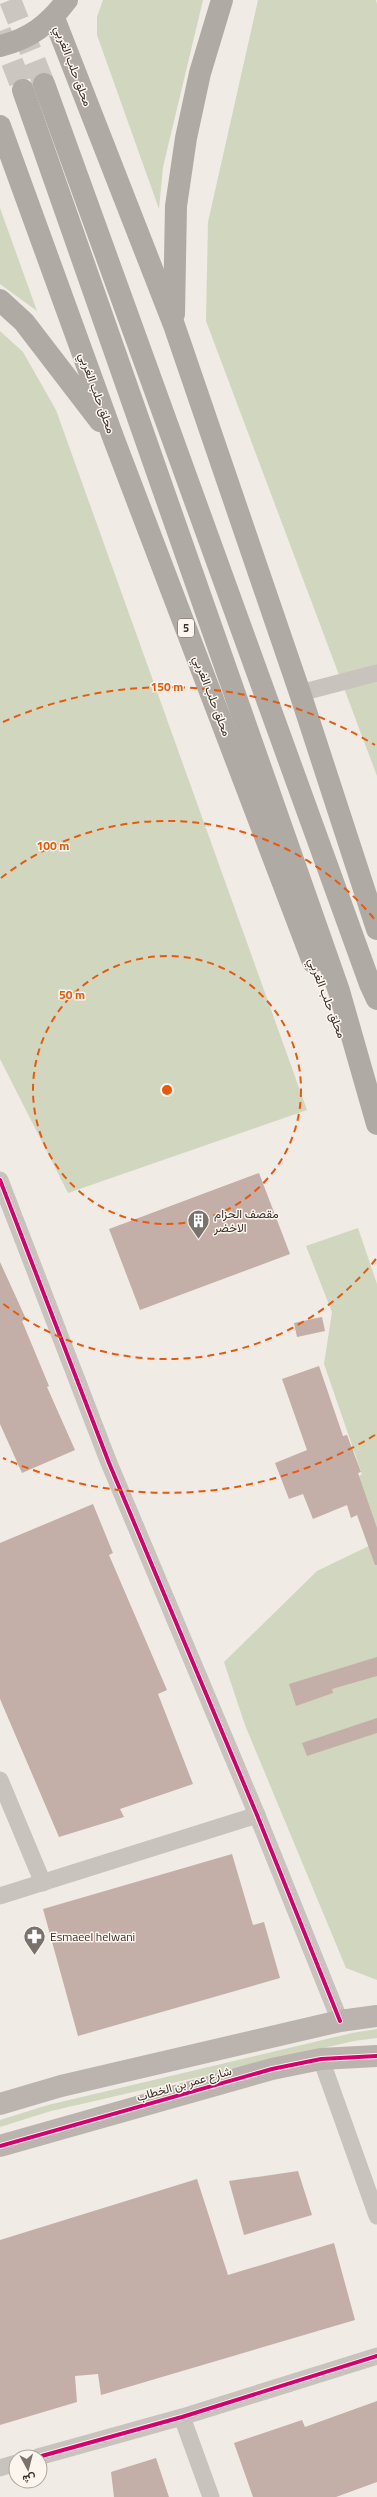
<svg xmlns="http://www.w3.org/2000/svg" width="377" height="2497" font-family="'Titillium Web',Vazirmatn,sans-serif">
<style>
.green{fill:#d1d6bf}
.building{fill:#c3afa7}
.lines{fill:none;stroke-linecap:round;stroke-linejoin:round}
.highway-tunnel{stroke:#ccc6c0;stroke-width:22;stroke-dasharray:22 11;stroke-linecap:butt}
.street{stroke:#c9c3be;stroke-width:17}
.secondary{stroke:#bab3ae;stroke-width:22}
.highway{stroke:#afaaa4;stroke-width:22}
.cycleway-casing{stroke:#fbf5ee;stroke-width:6}
.cycleway{stroke:#d6006c;stroke-width:4}
.ring{fill:none;stroke:#e8590c;stroke-width:2;stroke-dasharray:7 5}
.labels{text-anchor:middle;stroke-width:3;stroke-linejoin:round;paint-order:stroke}
.shield{fill:#fbf5ee;stroke:#756b66;stroke-width:1}
.shield-label{font-size:11px;font-weight:bold;fill:#3b302b}
.street-label{font-size:12px;fill:#3b302b;stroke:#fbf5ee}
.poi-label{font-size:12px;fill:#3b302b;stroke:#fbf5ee;text-anchor:start}
.centre{fill:#e8590c;stroke:#fbf5ee;stroke-width:2}
.ring-label{font-size:12px;text-anchor:middle;font-weight:bold;fill:#e8590c;stroke:#fbf5ee;stroke-width:3;stroke-linejoin:round;paint-order:stroke}
</style>
<rect width="100%" height="100%" fill="#f0ebe5"/>
<g class="green">
<polygon points="103,0 203,0 163,167 159,209 97,35 97,17"/>
<polygon points="258,0 376,0 377,4 377,776 206,321 208,222"/>
<polygon points="0,208 37,311 0,284"/>
<polygon points="0,331 23,352 56,410 307,1110 68,1193 0,1059"/>
<polygon points="358,1228 377,1284 377,1980 346,1968 245,1725 224,1662 317,1571 375,1543 353,1480 362,1474 324,1364 332,1312 306,1246"/>
<polygon points="377,2029 377,2038 354,2041 51,2111 0,2127 0,2120 48,2105 352,2033"/>
</g>
<g class="building">
<polygon points="259,1173 290,1254 140,1310 109,1229"/>
<polygon points="0,1262 26,1319 22,1321 49,1386 47,1387 75,1450 22,1473 0,1424"/>
<polygon points="322,1317 325,1331 297,1337 294,1323"/>
<polygon points="319,1366 343,1436 347,1435 361,1472 358,1473 377,1528 377,1565 375,1565 357,1515 351,1518 347,1505 313,1519 303,1494 289,1499 275,1463 307,1450 282,1379"/>
<polygon points="93,1504 113,1553 109,1555 167,1690 158,1694 193,1784 120,1809 124,1817 59,1837 0,1699 0,1543"/>
<polygon points="377,1657 377,1676 332,1689 333,1693 296,1706 289,1684"/>
<polygon points="377,1718 377,1733 307,1756 302,1743"/>
<polygon points="232,1854 253,1925 264,1922 280,1978 78,2036 43,1909"/>
<polygon points="298,2171 312,2215 244,2235 229,2181"/>
<polygon points="197,2179 228,2275 334,2243 355,2320 101,2395 98,2374 75,2376 77,2402 0,2425 0,2240"/>
<polygon points="377,2401 377,2482 336,2497 253,2497 234,2443 302,2420 305,2427"/>
<polygon points="156,2458 169,2497 114,2497 111,2472"/>
</g>
<g class="lines">
<g class="highway-tunnel">
<polyline points="10,0 44,84"/>
<polyline points="0,31 23,90"/>
</g>
<g class="street">
<polyline points="300,693 377,673"/>
<polyline points="0,1180 109,1463 257,1815 340,2021"/>
<polyline points="0,1780 43,1883"/>
<polyline points="0,1896 257,1815"/>
<polyline points="321,2059 377,2216"/>
<polyline points="182,2417 211,2497"/>
<polyline points="38,2457 182,2417 377,2356"/>
<polyline points="0,2468 16,2463"/>
</g>
<g class="secondary">
<polyline points="0,2104 61,2086 340,2021 377,2016"/>
<polyline points="0,2146 272,2069 321,2059 377,2056"/>
</g>
<g class="highway">
<polyline points="54,18 174,325 300,693 377,929"/>
<path d="M0,46C30,39 49,24 67,0"/>
<polyline points="44,84 370,984 377,999"/>
<polyline points="23,90 339,991 377,1124"/>
<polyline points="0,126 113,437 313,962"/>
<polyline points="0,300 24,322 100,421"/>
<polyline points="174,314 176,206 186,138 200,73 222,0"/>
</g>
<defs>
<g id="cycleway">
<polyline points="0,1180 109,1463 257,1815 340,2021"/>
<polyline points="0,2146 272,2069 321,2059 377,2056"/>
<polyline points="38,2457 182,2417 377,2356"/>
</g>
</defs>
<use href="#cycleway" class="cycleway-casing"/>
<use href="#cycleway" class="cycleway"/>
</g>
<g class="ring">
<circle cx="167" cy="1090" r="134"/>
<path d="M376 1259A269 269 0 0 1 1 1302M1 878A269 269 0 0 1 376 921"/>
<path d="M375 1435A403 403 0 0 1 3 1458M3 722A403 403 0 0 1 375 745"/>
</g>
<defs>
<symbol id="building-pin" viewBox="-11 -11 22 30"><path d="M0 17L-7.5 6A9.5 9.5 0 1 1 7.5 6Z" fill="#7a716c" stroke="#fbf5ee"/><path d="M-4-6H4V6H1V3H-1V6H-4ZM-2.5-4.3h1.7v1.8h-1.7ZM.8-4.3h1.7v1.8H.8ZM-2.5-1h1.7V.8h-1.7ZM.8-1h1.7V.8H.8Z" fill="#fff"/></symbol>
<symbol id="pharmacy-pin" viewBox="-11 -11 22 30"><path d="M0 17L-7.5 6A9.5 9.5 0 1 1 7.5 6Z" fill="#7a716c" stroke="#fbf5ee"/><path d="M-2-6h4v4h4v4h-4v4h-4v-4h-4v-4h4Z" fill="#fff"/></symbol>
</defs>
<g fill-rule="evenodd">
<use href="#building-pin" x="186" y="1208" width="25" height="34"/>
<use href="#pharmacy-pin" x="22" y="1924" width="25" height="34"/>
</g>
<g class="labels">
<rect class="shield" x="178" y="619" width="16" height="18" rx="3"/>
<g class="shield-label">
<text x="186" y="632">5</text>
</g>
<g class="street-label">
<text transform="translate(73 66) rotate(69)" y="4">محلق حلب الغربي</text>
<text transform="translate(97 393) rotate(70)" y="4">محلق حلب الغربي</text>
<text transform="translate(212 696) rotate(69)" y="4">محلق حلب الغربي</text>
<text transform="translate(327 998) rotate(69)" y="4">محلق حلب الغربي</text>
<text transform="translate(184 2084) rotate(-16)" y="4">شارع عمر بن الخطاب</text>
</g>
<g class="poi-label">
<text x="214" y="1218">مقصف الحزام<tspan x="214" dy="14">الاخضر</tspan></text>
<text x="50" y="1941">Esmaeel helwani</text>
</g>
</g>
<circle cx="167" cy="1090" r="6" class="centre"/>
<g class="ring-label">
<text x="167" y="691">150 m</text>
<text x="53" y="850">100 m</text>
<text x="72" y="999">50 m</text>
</g>
<g transform="translate(28 2469) rotate(173)"><circle r="19" fill="#fbf5ee" stroke="#aea6a0"/>
<path d="M0-3L7 15L0 10L-7 15Z" fill="#7a716c"/>
<text y="-6" font-size="11" font-weight="bold" text-anchor="middle" fill="#3b302b">ش</text>
</g>
</svg>
